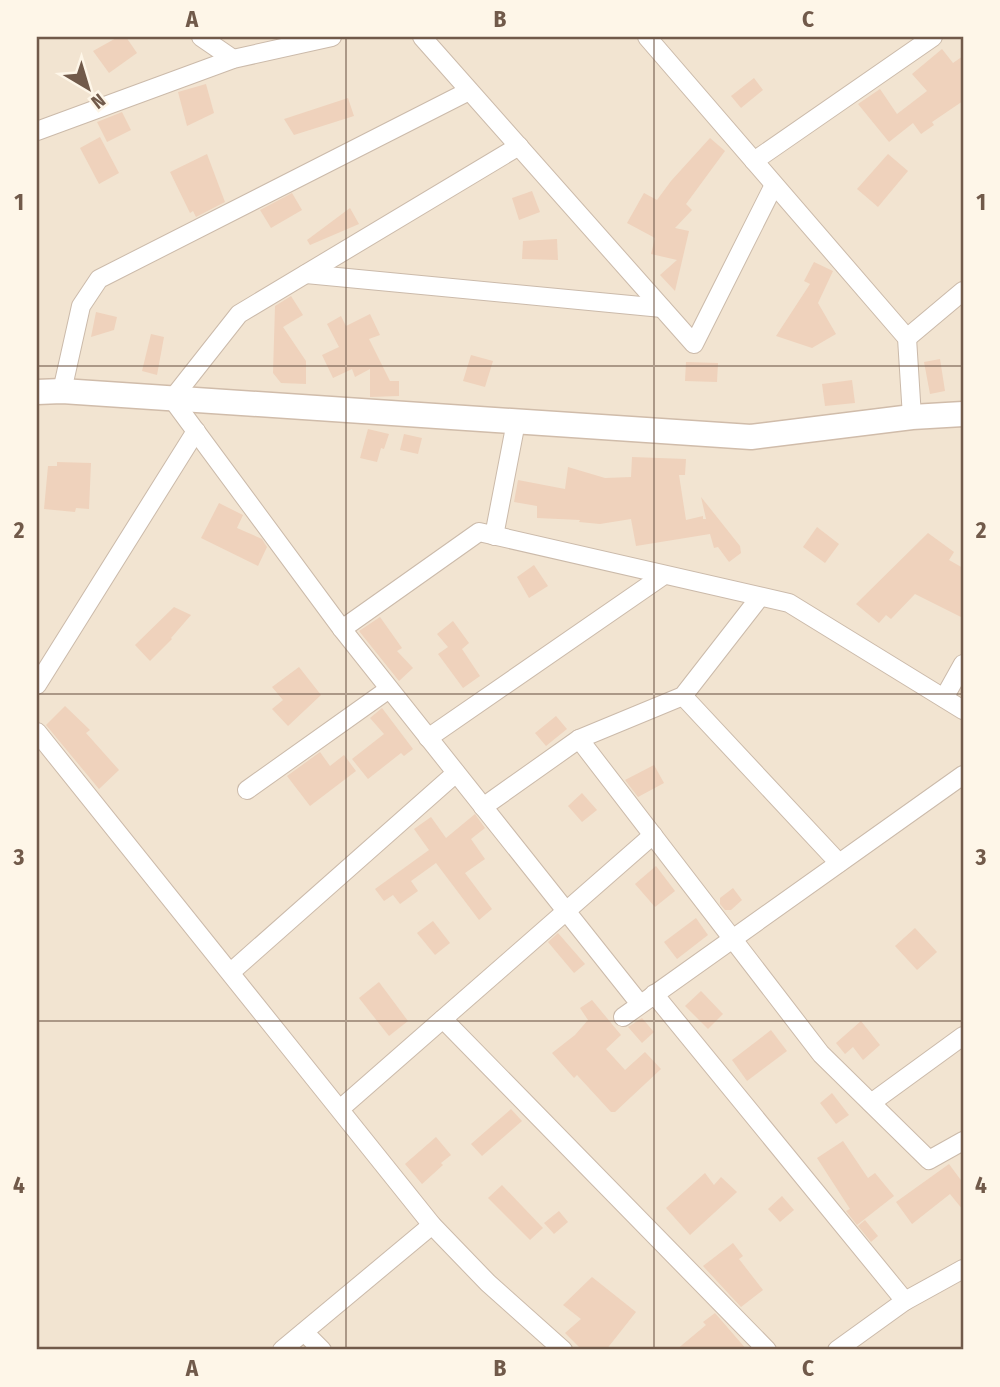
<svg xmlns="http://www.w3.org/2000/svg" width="1000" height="1387" font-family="'Fira Sans Condensed',sans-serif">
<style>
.residential{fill:#f2e4d1}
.building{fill:#efd2bc}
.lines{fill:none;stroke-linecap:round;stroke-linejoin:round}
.street-casing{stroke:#cbbaaa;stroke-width:20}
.secondary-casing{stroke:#d0bcaa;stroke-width:27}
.street{stroke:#fff;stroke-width:18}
.secondary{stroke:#fff;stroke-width:24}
.grid{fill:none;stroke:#715a4a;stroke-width:2;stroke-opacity:0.55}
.neatline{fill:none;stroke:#715a4a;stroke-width:2.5}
.grid-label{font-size:23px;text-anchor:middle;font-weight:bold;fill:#715a4a}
</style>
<rect width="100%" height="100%" fill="#fbf2e3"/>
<rect class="residential" x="37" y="37" width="926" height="1313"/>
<g class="building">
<polygon points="118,37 126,37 137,53 109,73 93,51"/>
<polygon points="942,49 953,63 963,56 963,101 932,122 934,125 921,134 913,123 889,142 858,104 880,89 897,114 927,91 912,74"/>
<polygon points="754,78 763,90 741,108 731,96"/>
<polygon points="206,84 214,113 187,126 178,92"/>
<polygon points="348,98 354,116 294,135 284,119"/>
<polygon points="122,112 131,130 107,142 97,122"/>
<polygon points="100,137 119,173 99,184 80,148"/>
<polygon points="710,138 725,151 686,204 692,210 675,228 689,231 675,291 660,275 677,260 651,254 655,238 627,223 644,193 657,200 671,181"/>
<polygon points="207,154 225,202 196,217 193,211 190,213 170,172"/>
<polygon points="888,154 908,171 878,207 857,189"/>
<polygon points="532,191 540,212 519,220 512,198"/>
<polygon points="292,193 302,210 271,228 260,210"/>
<polygon points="350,208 359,224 310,245 307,240"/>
<polygon points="557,239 558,260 522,259 523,241"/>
<polygon points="814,262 833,271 818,303 836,334 812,348 776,336 810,284 804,281"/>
<polygon points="291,296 303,315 283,327 306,361 306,384 281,383 273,373 275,306"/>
<polygon points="96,312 117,317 114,330 91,337"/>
<polygon points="370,314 380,335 369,339 390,381 399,381 399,396 370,397 370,369 355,377 352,369 333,378 322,355 339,347 327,324 341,316 346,326"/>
<polygon points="151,334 164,337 157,375 142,371"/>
<polygon points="471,355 493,361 485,387 463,381"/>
<polygon points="940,359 945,391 930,394 924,362"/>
<polygon points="686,362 718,363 717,382 685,381"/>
<polygon points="852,380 855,403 825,406 822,384"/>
<polygon points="368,429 389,434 384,449 381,448 377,462 360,458"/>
<polygon points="404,434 422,438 418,454 400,450"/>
<polygon points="632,457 686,459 685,475 679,475 686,520 703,516 703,519 706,519 701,497 740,546 741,553 729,562 718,547 714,548 710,534 636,546 631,519 600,524 579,522 580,520 537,518 537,506 514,502 518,480 565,489 568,467 605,478 631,477"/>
<polygon points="57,462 91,463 89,509 76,508 75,512 44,509 48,466 57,466"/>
<polygon points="219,503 243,515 237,528 262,539 267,547 258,566 201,538"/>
<polygon points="817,527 839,544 825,563 803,547"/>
<polygon points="928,533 954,552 949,560 963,568 963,618 915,594 891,619 886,615 879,623 856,604"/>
<polygon points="534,565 548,586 529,598 517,577"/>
<polygon points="174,607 191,615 171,638 172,639 150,661 135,645"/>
<polygon points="380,617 402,648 397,651 413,668 399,681 359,631"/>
<polygon points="453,621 469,643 462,649 480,676 463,688 438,654 448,647 437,634"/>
<polygon points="299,667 321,695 288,726 272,709 283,700 272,687"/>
<polygon points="65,706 90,730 86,733 119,770 99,789 46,725"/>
<polygon points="382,708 413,749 404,756 401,753 368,779 352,759 384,734 370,718"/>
<polygon points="556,716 567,729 546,746 535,733"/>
<polygon points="320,752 330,766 344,755 356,771 310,806 287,776"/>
<polygon points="654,765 664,783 638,797 625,780"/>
<polygon points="582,793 597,810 582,822 568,806"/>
<polygon points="475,814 485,828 471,839 485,859 465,873 492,909 479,920 436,863 411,881 418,891 400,904 393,895 384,901 375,889 429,850 414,829 431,817 446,838"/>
<polygon points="656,866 675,891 655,907 635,884"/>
<polygon points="733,888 742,900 731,910 725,910 720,904 720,898"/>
<polygon points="696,918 708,935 677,959 664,942"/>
<polygon points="433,921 450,943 435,955 417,933"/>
<polygon points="915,928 937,952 917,970 895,946"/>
<polygon points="558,933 585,964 574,973 548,942"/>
<polygon points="379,982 408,1021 389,1036 359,998"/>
<polygon points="701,991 723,1014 708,1029 685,1006"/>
<polygon points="592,1000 621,1035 606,1049 625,1070 645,1052 661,1069 615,1112 611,1112 577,1075 574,1078 552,1053 575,1035 588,1020 580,1008"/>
<polygon points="642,1018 654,1032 642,1043 628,1027"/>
<polygon points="861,1021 880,1045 863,1060 853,1047 845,1054 836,1043"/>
<polygon points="771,1030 787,1051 747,1081 732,1060"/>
<polygon points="832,1093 849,1115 836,1124 820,1103"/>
<polygon points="511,1109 522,1121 482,1156 471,1144"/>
<polygon points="436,1137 451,1155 441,1163 443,1165 422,1184 405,1164"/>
<polygon points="843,1141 868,1178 875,1173 894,1196 857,1225 846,1211 850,1209 817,1158"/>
<polygon points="949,1164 963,1183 963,1210 950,1194 912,1224 896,1202"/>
<polygon points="705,1173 714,1185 721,1177 737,1192 690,1235 666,1208"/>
<polygon points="502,1185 543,1228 530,1240 488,1198"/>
<polygon points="782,1196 794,1210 780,1222 768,1209"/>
<polygon points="559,1211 568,1222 554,1234 544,1223"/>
<polygon points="865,1220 878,1236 871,1242 858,1226"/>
<polygon points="733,1243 743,1256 739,1259 763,1290 741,1307 703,1266"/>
<polygon points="592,1277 636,1312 606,1350 582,1350 565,1333 581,1319 563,1305"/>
<polygon points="715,1313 747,1350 676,1350 706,1325 703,1322"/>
</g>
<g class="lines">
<defs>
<g id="street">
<polyline points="201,37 233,59"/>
<polyline points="422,37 694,344 774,185"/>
<polyline points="647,37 907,338 912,417"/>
<polyline points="37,131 233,59 332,37"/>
<polyline points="519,146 239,314 172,399 342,629 640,1004"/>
<polyline points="754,161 933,37"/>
<polyline points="306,274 662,308"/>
<polyline points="907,338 963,291"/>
<polyline points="62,391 81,306 99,279 469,91"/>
<polyline points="494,536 516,422"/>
<polyline points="342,629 479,532 789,603 963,710"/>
<polyline points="37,685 196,431"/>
<polyline points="683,696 839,863"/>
<polyline points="944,698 963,664"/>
<polyline points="37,732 432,1225 488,1283 563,1350"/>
<polyline points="428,738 664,575"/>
<polyline points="579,739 821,1054 929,1160 963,1141"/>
<polyline points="247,790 389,689"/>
<polyline points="483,807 579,739 683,696 760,597"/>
<polyline points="231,972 456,773"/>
<polyline points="654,994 905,1301"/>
<polyline points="623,1017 963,775"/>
<polyline points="443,1019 767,1350"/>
<polyline points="871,1103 963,1036"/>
<polyline points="340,1109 653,835"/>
<polyline points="304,1332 322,1350"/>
<polyline points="282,1350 432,1225"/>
<polyline points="837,1350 905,1301 963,1269"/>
</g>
<polyline id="secondary" points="37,392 62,391 751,437 912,417 963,414"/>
</defs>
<use href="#street" class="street-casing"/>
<use href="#secondary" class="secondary-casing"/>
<use href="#street" class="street"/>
<use href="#secondary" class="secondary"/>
</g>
<path class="grid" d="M346,37V1350M654,37V1350M37,366H963M37,694H963M37,1021H963"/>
<rect width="1000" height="1387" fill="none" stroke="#fef6e8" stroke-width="77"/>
<g transform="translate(88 88) rotate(142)" stroke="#fef6e8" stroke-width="5" paint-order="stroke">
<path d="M0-5L12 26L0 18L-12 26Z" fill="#715a4a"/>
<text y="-10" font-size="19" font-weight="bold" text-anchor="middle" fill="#715a4a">N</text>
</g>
<rect x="38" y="38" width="924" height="1310" class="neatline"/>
<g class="grid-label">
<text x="192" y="27">A</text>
<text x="500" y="27">B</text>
<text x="808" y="27">C</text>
<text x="19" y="210">1</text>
<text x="981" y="210">1</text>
<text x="19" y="538">2</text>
<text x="981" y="538">2</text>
<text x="19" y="865">3</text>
<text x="981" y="865">3</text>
<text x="19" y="1193">4</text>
<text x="981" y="1193">4</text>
<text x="192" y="1376">A</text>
<text x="500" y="1376">B</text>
<text x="808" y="1376">C</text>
</g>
</svg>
